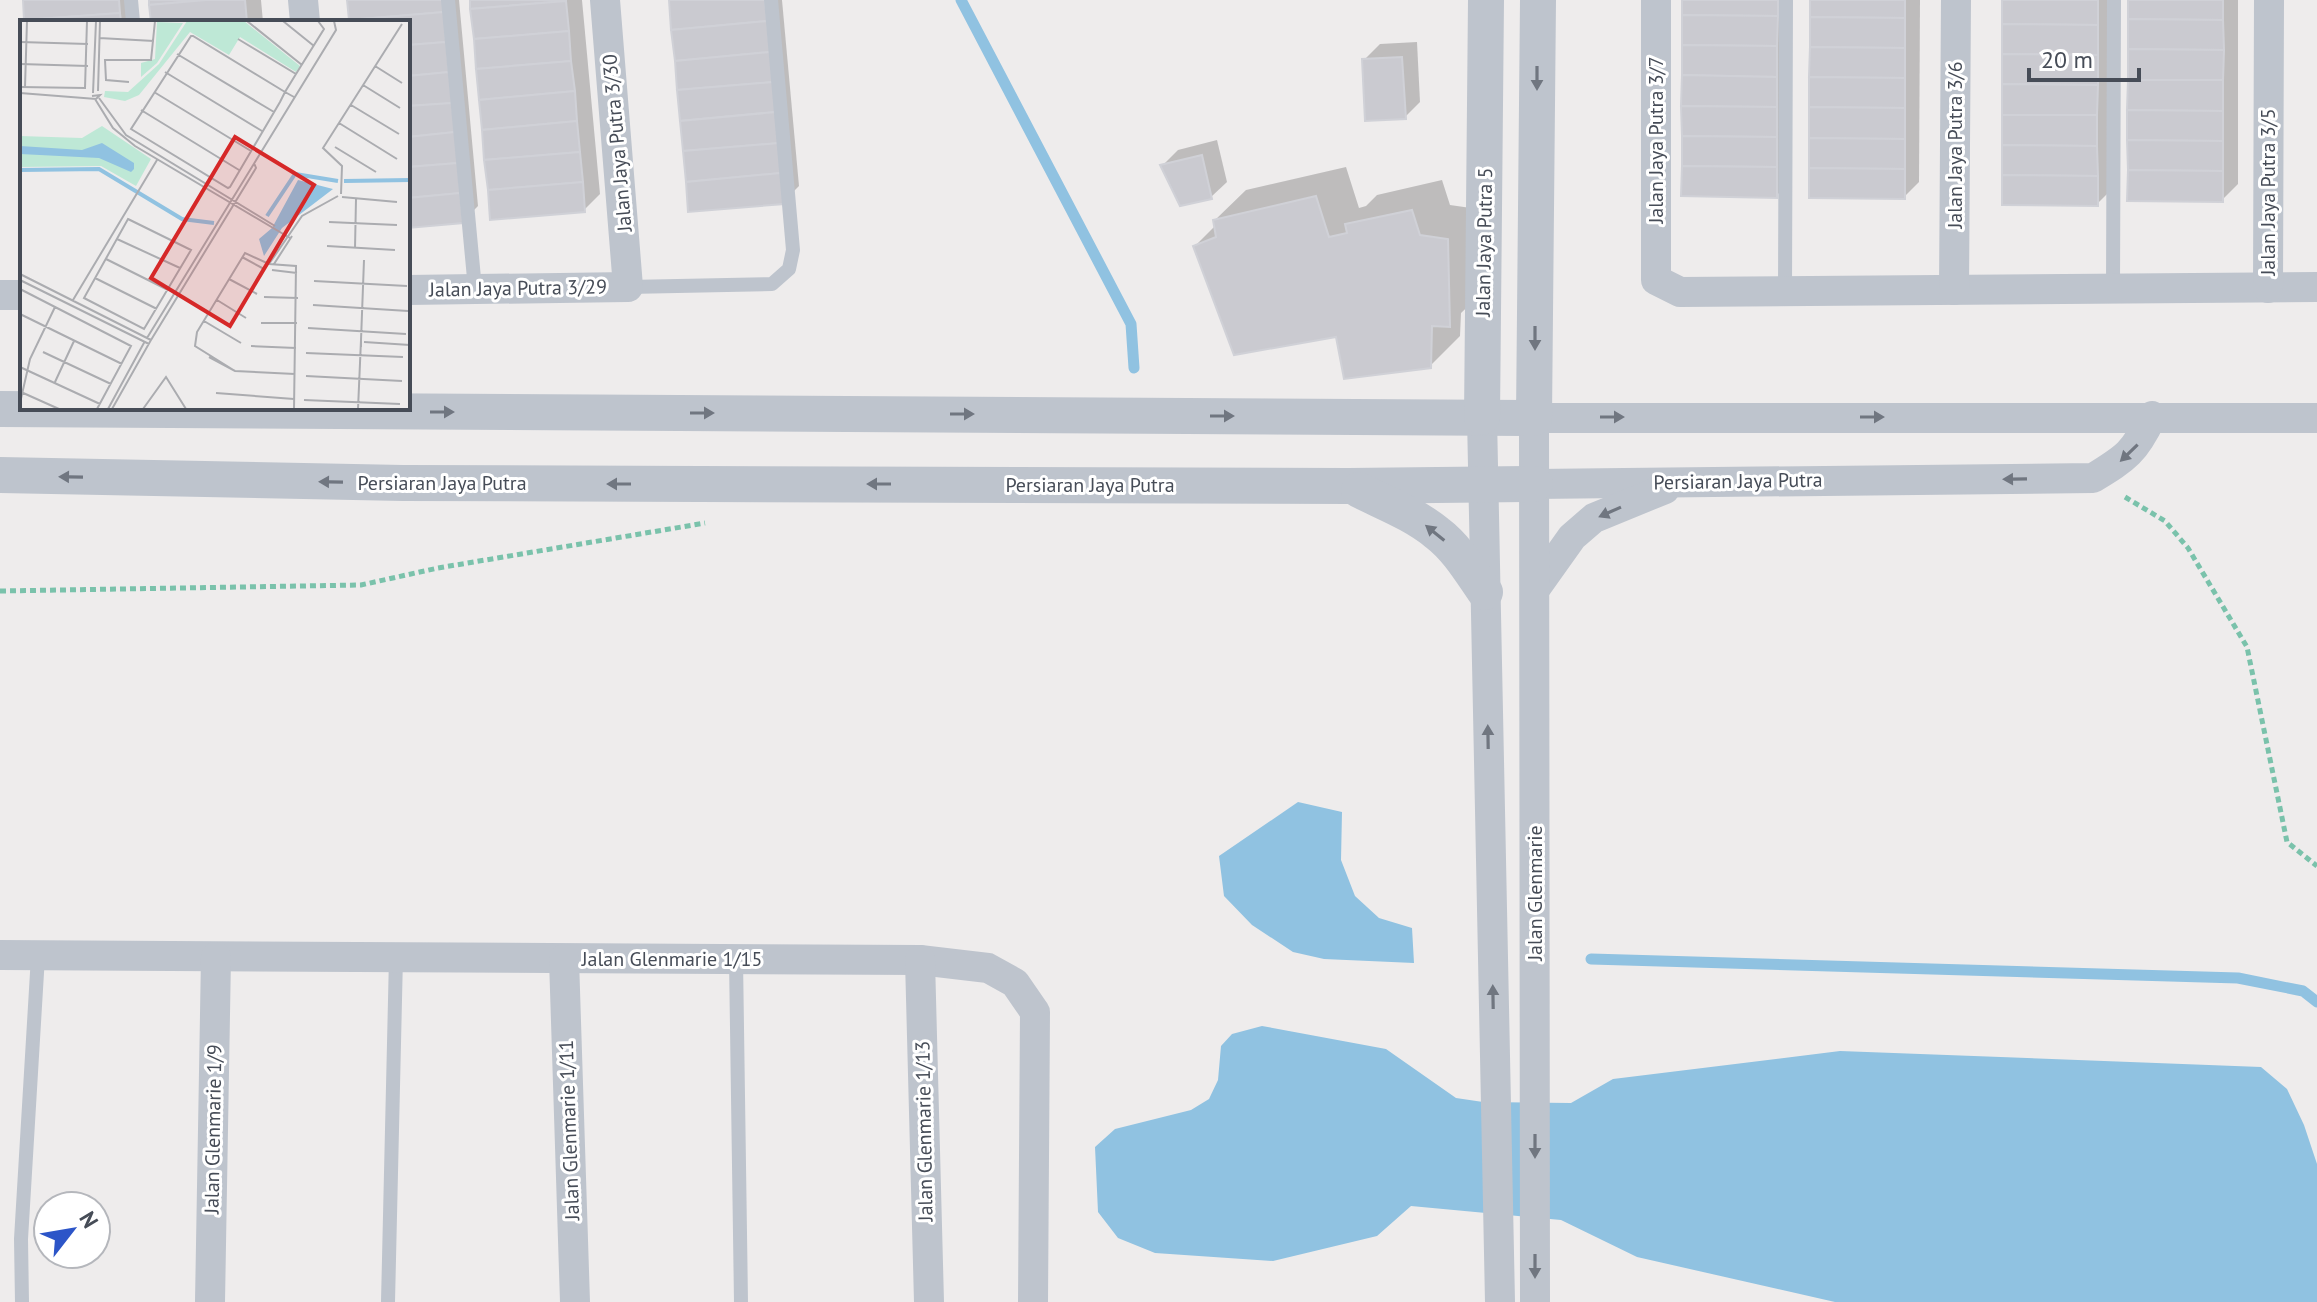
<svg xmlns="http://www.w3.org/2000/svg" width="2317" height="1302" font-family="'PT Sans',sans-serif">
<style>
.water{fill:#90c2e1}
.shadow{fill:#0003}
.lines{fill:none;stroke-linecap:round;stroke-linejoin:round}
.stream{stroke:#90c2e1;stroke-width:11}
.building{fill:#cacad0;stroke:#d0d1d7;stroke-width:2}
.path{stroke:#7ac2ab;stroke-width:5;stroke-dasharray:6 4;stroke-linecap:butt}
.service{stroke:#bec4cd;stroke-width:14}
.minor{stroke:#bec4cd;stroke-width:30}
.tertiary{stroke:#bec4cd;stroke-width:36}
.oneway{fill:#707680}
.labels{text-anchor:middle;stroke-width:6;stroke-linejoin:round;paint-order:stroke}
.street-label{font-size:20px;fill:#464c57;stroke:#fff}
.inset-river{fill:none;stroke:#90c2e1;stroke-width:4}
.inset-road{fill:none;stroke:#abacb0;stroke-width:2}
.view{fill:#d62828;fill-opacity:0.15;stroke:#d62828;stroke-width:4}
.inset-edge{fill:none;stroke:#464c57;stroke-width:4}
</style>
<rect width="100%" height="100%" fill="#eeecec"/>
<g class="water">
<polygon points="1298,802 1342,812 1341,860 1355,896 1379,918 1412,928 1414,963 1324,959 1293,952 1252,925 1224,896 1219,856"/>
<polygon points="1262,1026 1386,1049 1456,1098 1483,1102 1571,1103 1613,1079 1840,1051 2261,1067 2287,1089 2304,1125 2317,1164 2317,1302 1835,1302 1637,1257 1561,1220 1411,1206 1377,1236 1273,1261 1155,1253 1118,1238 1098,1212 1095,1147 1115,1129 1191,1110 1209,1099 1218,1080 1221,1046 1232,1034"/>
</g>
<g class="shadow">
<polygon points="25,0 135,0 137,22 27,22"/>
<polygon points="151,0 261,0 263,22 153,22"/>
<polygon points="349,0 459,0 478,206 463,221 408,226 408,22 351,22"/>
<polygon points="472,0 582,0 600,194 584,210"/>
<polygon points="670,0 782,0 799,186 783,202"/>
<polygon points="1684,0 1792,0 1792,180 1776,196"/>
<polygon points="1812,0 1920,0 1919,182 1904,197"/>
<polygon points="2004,0 2113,0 2112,189 2097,204"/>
<polygon points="2130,0 2238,0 2238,184 2222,200"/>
<polygon points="1417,42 1420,102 1405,117 1364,60 1380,44"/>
<polygon points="1217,140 1227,182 1211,197 1163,165 1178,150"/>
<polygon points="1346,167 1359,208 1366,206 1377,195 1442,180 1450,205 1478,209 1480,295 1461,313 1460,336 1430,366 1337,335 1195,246 1216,225 1215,220 1246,190"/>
</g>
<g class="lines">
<g class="stream">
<polyline points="961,0 1131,324 1134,368"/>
<polyline points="1591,959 2238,978 2303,991 2317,1002"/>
</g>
</g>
<g class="building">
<polygon points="23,0 119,0 120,13 24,20"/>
<polygon points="149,0 206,0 149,5"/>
<polygon points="206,0 245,0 247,22 151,22 149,5"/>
<polygon points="347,0 443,0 444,12 349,20"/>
<polygon points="470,0 566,0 566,1 470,9"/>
<polygon points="669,0 765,0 767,21 671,30"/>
<polygon points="1682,0 1778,0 1778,16 1682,15"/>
<polygon points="1810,0 1905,0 1905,18 1810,17"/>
<polygon points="2002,0 2098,0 2098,25 2002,24"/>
<polygon points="2128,0 2223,0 2223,20 2128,19"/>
<polygon points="566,1 569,31 474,39 470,9"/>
<polygon points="444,12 446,42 408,45 408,22 349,22 349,20"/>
<polygon points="120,13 121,22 24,20"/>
<polygon points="1682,15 1778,16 1777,46 1682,45"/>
<polygon points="1810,17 1905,18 1905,48 1810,47"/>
<polygon points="2128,19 2223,20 2224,50 2128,49"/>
<polygon points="767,21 770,52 675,61 671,30"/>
<polygon points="2002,24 2098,25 2098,55 2002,54"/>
<polygon points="569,31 571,61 476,69 474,39"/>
<polygon points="446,42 449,72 408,76 408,45"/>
<polygon points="1682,45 1777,46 1777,77 1682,75"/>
<polygon points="1810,47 1905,48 1905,78 1809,77"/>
<polygon points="2128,49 2224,50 2223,80 2128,80"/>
<polygon points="770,52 773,82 677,90 675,61"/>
<polygon points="2002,54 2098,55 2098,85 2002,84"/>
<polygon points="1402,57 1406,119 1365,121 1362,59"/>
<polygon points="571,61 575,91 479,100 476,69"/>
<polygon points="449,72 452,103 408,106 408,76"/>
<polygon points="1682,75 1777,77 1777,107 1681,106"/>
<polygon points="1809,77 1905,78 1905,108 1809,107"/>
<polygon points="2128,80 2223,80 2223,111 2127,110"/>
<polygon points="773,82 776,112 680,121 677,90"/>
<polygon points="2002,84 2098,85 2097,115 2002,115"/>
<polygon points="575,91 577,121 482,130 479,100"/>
<polygon points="452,103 455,132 408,137 408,106"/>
<polygon points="1681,106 1777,107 1777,137 1682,136"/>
<polygon points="1809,107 1905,108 1905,139 1809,138"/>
<polygon points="2127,110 2223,111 2223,141 2127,140"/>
<polygon points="776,112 779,143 683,151 680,121"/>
<polygon points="2002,115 2097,115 2097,146 2002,145"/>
<polygon points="577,121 580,152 484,160 482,130"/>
<polygon points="455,132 458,163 408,167 408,137"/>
<polygon points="1682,136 1777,137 1777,167 1682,166"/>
<polygon points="1809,138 1905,139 1905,169 1809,168"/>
<polygon points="2127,140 2223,141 2223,171 2128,170"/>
<polygon points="779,143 781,173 686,182 683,151"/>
<polygon points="2002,145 2097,146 2098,176 2002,175"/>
<polygon points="580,152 583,182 488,190 484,160"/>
<polygon points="1202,155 1212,199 1180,206 1160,165"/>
<polygon points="458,163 460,193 408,198 408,167"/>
<polygon points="1682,166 1777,167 1777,198 1681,196"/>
<polygon points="1809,168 1905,169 1905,199 1809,198"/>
<polygon points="2128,170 2223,171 2223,202 2127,201"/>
<polygon points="781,173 784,204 688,212 686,182"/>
<polygon points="2002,175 2098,176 2098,206 2002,205"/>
<polygon points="583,182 585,212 490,220 488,190"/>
<polygon points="460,193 463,223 408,228 408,198"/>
<polygon points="1316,196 1329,237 1347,233 1345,224 1412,210 1420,235 1448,239 1450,327 1432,326 1431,368 1344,379 1336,337 1234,355 1193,246 1216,237 1213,220"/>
</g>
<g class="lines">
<g class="path">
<polyline points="2125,497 2165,521 2188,548 2247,647 2287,842 2317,866"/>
<polyline points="0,591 361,585 438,568 705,523"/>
</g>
<g class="service">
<polyline points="131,0 133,22"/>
<polyline points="448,0 475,289"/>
<polyline points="628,287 772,284 789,269 793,250 771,0"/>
<polyline points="2113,289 2114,0"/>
<polyline points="1785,291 1786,0"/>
<polyline points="736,959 741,1302"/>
<polyline points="22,1302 21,1239 38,956"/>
<polyline points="388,1302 396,957"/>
</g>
<g class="minor">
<polyline points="303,0 305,22"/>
<polyline points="1656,0 1656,280 1680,292 2317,287"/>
<polyline points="2268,288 2269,0"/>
<polyline points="408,290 628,287 605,0"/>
<polyline points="1954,290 1956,0"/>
<polyline points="0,295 22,295"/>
<polyline points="1482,417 1500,1302"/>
<path d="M1535,484L2093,478C2126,458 2135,452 2152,416"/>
<polyline points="1535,589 1572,537 1594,518 1665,489"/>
<polyline points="0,955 920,960 988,968 1015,983 1035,1012 1033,1302"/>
<polyline points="564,959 575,1302"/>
<polyline points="920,960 929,1302"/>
<polyline points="210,1302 216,957"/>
<polyline points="1535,1302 1534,418 2317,418"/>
</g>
<g class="tertiary">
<polyline points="0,409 1534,418 1538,0"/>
<polyline points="1482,417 1486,0"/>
<polyline points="0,475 403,483 1349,486 1535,484"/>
<path d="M1359,490C1385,503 1414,514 1437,533C1457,548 1471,572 1485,592"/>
</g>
</g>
<defs><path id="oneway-solid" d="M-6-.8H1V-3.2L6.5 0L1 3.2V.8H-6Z" transform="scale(2)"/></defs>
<g class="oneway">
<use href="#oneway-solid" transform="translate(1537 78) rotate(90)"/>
<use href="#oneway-solid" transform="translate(1535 338) rotate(90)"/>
<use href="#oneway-solid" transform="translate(442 412)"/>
<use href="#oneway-solid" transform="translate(702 413)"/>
<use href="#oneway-solid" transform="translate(962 414)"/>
<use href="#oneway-solid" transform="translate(1222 416)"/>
<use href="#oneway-solid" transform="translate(1612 417)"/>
<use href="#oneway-solid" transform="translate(1872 417)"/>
<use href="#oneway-solid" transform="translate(2129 453) rotate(136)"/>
<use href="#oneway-solid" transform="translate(71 477) rotate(-179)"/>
<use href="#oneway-solid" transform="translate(2015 479) rotate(179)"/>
<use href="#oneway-solid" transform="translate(331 482) rotate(-179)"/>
<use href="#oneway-solid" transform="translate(619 484) rotate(-180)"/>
<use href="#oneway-solid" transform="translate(879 484) rotate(-180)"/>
<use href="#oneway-solid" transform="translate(1610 512) rotate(156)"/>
<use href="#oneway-solid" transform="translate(1435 533) rotate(-141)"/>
<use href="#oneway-solid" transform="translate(1488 737) rotate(-91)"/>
<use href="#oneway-solid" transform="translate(1493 997) rotate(-91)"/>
<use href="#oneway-solid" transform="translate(1535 1146) rotate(90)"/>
<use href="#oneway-solid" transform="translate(1535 1266) rotate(90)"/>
</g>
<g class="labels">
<g class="street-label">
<text transform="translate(1656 140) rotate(-90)" y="7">Jalan Jaya Putra 3/7</text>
<text transform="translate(617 143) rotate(-95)" y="7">Jalan Jaya Putra 3/30</text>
<text transform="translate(1955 145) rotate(-90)" y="7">Jalan Jaya Putra 3/6</text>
<text transform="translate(2268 192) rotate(-90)" y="7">Jalan Jaya Putra 3/5</text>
<text transform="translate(1484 242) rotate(-89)" y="7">Jalan Jaya Putra 5</text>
<text transform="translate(518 288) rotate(-1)" y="7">Jalan Jaya Putra 3/29</text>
<text transform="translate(1738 481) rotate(-1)" y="7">Persiaran Jaya Putra</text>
<text x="442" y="490">Persiaran Jaya Putra</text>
<text x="1090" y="492">Persiaran Jaya Putra</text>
<text transform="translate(1535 893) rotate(-90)" y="7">Jalan Glenmarie</text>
<text x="672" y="966">Jalan Glenmarie 1/15</text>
<text transform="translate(213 1129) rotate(-89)" y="7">Jalan Glenmarie 1/9</text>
<text transform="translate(569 1130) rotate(-92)" y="7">Jalan Glenmarie 1/11</text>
<text transform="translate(924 1131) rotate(-91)" y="7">Jalan Glenmarie 1/13</text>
</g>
</g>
<g transform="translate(20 20)">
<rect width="390" height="390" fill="#eeecec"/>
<path d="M167,1H224L280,46L276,52L220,17L209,35L170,12L119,75L105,81L84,77L85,71L108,72L139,44ZM137,2L163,3L137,43L121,57V43L135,39ZM82,106L131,139L116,166L81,146L0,147V116L62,118Z" fill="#bee8d6"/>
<path d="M82,123L114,143V149L111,152L79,138L0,134V126L62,130ZM278,160L313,169L262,208L244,236L239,219L252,208Z" fill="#90c2e1"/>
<path class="inset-river" d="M0,150L79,149L162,199L194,203M324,161L390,160M247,196L275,154L318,161"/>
<path class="inset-road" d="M227,1L282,45M263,1L294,26M79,18L134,21M218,19L276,54M0,22L68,24M157,34L254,92M0,44L68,46M355,46L382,63M145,52L242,111M109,62L86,60L85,40H131L135,1M343,65L380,88M0,67L65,68L67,1M5,67L7,1M78,71L80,1M134,72L231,131M0,73L76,79L80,75L72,76M73,73L76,1M274,77L265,72L173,16H171L111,109L208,168L210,167L260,82L265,72L276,54L304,9L298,1M79,78L106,115L255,206M75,79L93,108L115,126L270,218M331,85L379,114M121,90L219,150M319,103L377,139M315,127L356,152M321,174L322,146L303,128L382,4M322,177L377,182M108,199L171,230L124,309L64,278ZM309,202L377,205M97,219L160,248M307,226L375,230M335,228L336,179M222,237L244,249M86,239L148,270M249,244L282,196L318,176M254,244L272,216M252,250L277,253M0,254L131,320L92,389M75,258L137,289M209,259L237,274M0,260L129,324M294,261L387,266M0,269L111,326L77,389M244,277L278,278M53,280L137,140M197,280L226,298M293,285L388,291M0,294L102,344M184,301L221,323M241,303H277M288,308L386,314M127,318L316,10L314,1M131,320L236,148L234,143M341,320L344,240M390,320V384M344,322L390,325M231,326L276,328M23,332L91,364M286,333L383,337M189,337L215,351L275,354M0,347L80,384M215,351L175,326L177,312L225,233L249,244L276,246L274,389M286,356L382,361M35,362L54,321M1,372L39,389M196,373L274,379M284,380L380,384M0,383L10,339L35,287M88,389L125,321M123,389L146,357L166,389M338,389L341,320V327"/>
<path class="view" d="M215,117L294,165L210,306L131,258Z"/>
<rect width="390" height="390" class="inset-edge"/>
</g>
<g transform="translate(72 1230) rotate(59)"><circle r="38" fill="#ffffff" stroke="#b5b7bc" stroke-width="2"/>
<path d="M0-6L14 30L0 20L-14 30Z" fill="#2c55c8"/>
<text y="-12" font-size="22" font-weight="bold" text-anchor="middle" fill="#464c57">N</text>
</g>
<path d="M2029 68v12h110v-12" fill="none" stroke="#464c57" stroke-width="4"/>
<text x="2041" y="68" font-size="24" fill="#464c57" stroke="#ffffff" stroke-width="6" paint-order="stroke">20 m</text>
</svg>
